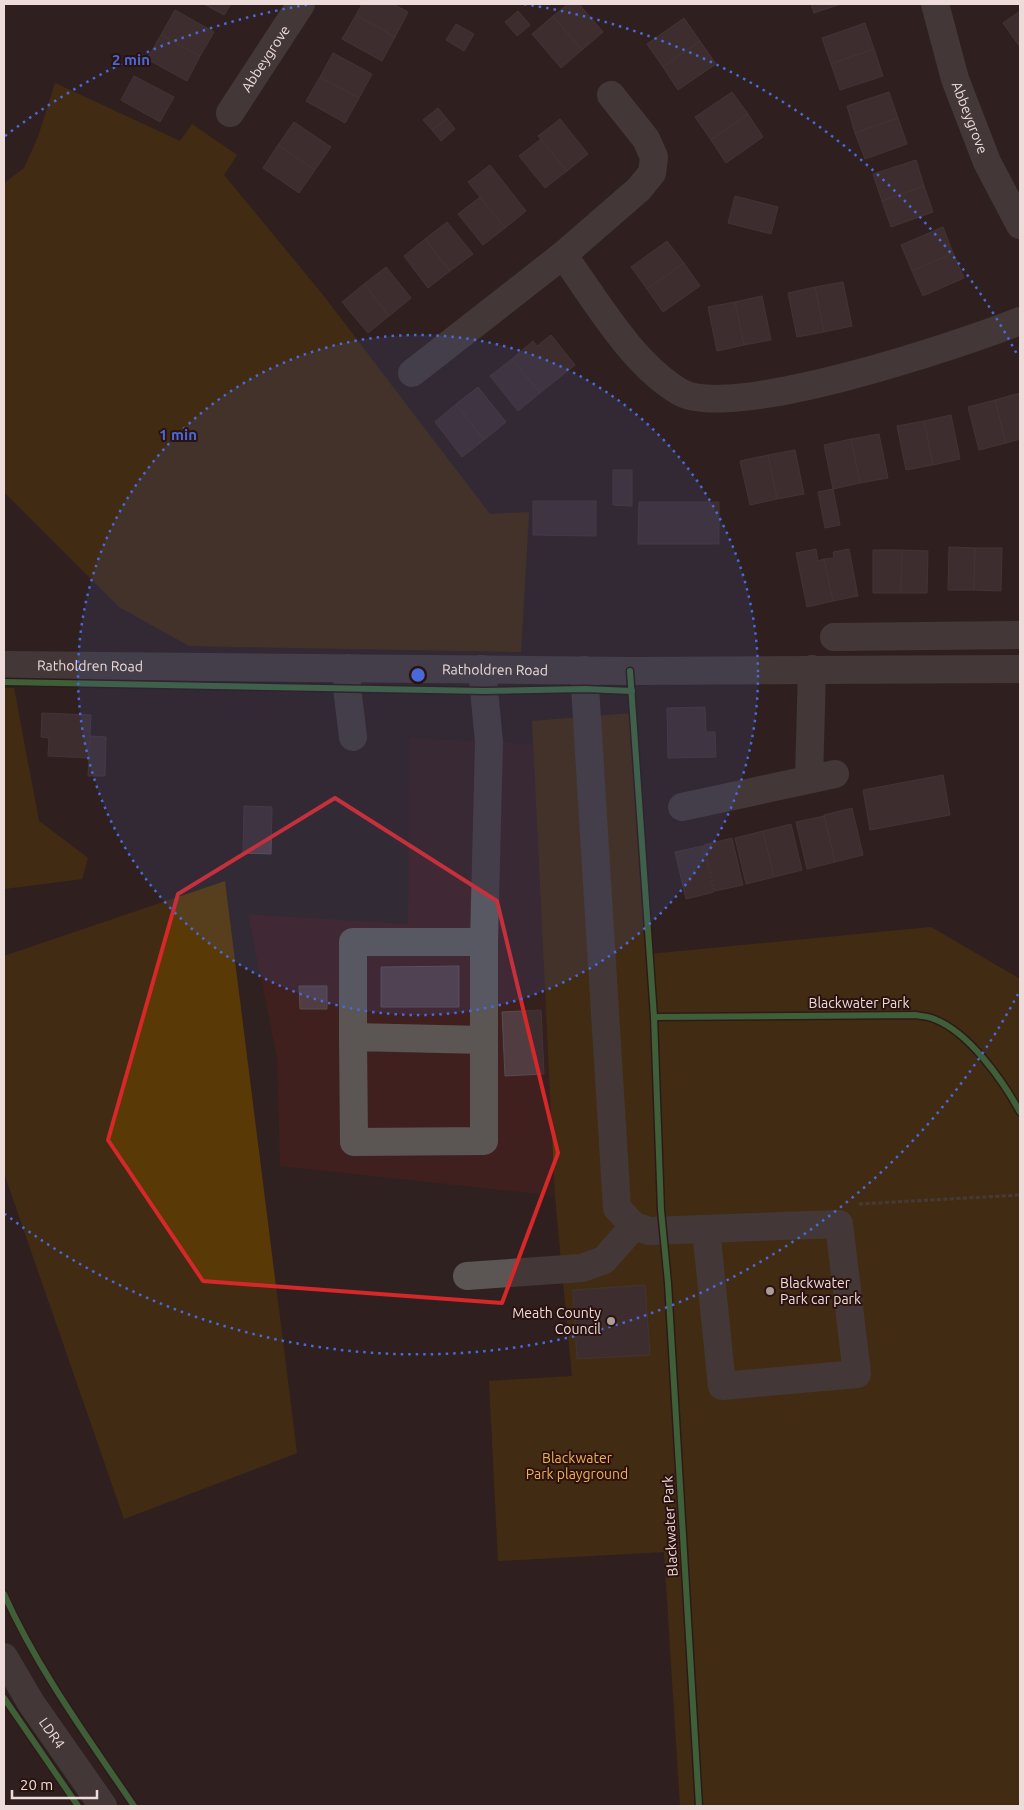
<svg xmlns="http://www.w3.org/2000/svg" width="1024" height="1810" font-family="Ubuntu,sans-serif">
<style>
.built{fill:#3f201e}
.green{fill:#593905}
.building{fill:#513d41;stroke:#584c4d}
.lines{fill:none;stroke-linecap:round;stroke-linejoin:round}
.path{stroke:#625a58;stroke-width:3;stroke-dasharray:4 2.5;stroke-linecap:butt}
.minor{stroke:#5b5654;stroke-width:28}
.cycleway-casing{stroke:#2a1210;stroke-width:9}
.cycleway{stroke:#51ab58;stroke-width:6}
.marked{fill:none;stroke:#d62828;stroke-width:4;stroke-linejoin:round}
.ring{fill:none;stroke:#476ad8;stroke-width:2.5;stroke-dasharray:2.5 5}
.poi-dot{fill:#ab9b99;stroke:#2a1210;stroke-width:2}
.labels{text-anchor:middle;stroke-width:4;stroke-linejoin:round;paint-order:stroke}
.street-label{font-size:14px;fill:#eedcda;stroke:#2a1210}
.poi-label{font-size:14px;fill:#eedcda;stroke:#2a1210;text-anchor:start}
.park-label{font-size:14px;fill:#f5b14f;stroke:#2a1210}
.centre{fill:#476ad8;stroke:#2a1210;stroke-width:2.5}
.ring-label{font-size:15px;text-anchor:middle;font-weight:bold;fill:#476ad8;stroke:#2a1210;stroke-width:4;stroke-linejoin:round;paint-order:stroke}
</style>
<rect width="100%" height="100%" fill="#2f211f"/>
<polygon class="built" points="409,738 533,744 555,1196 280,1166 277,1058 248,914 408,924"/>
<g class="green">
<polygon points="55,83 180,141 192,124 237,155 224,175 323,295 490,514 529,512 521,652 189,646 119,607 4,492 4,183 24,168 38,137"/>
<polygon points="4,688 14,688 39,821 88,858 82,879 4,889"/>
<polygon points="633,713 650,954 931,927 1020,979 1020,1806 680,1806 664,1552 498,1561 489,1381 572,1376 555,1196 532,721"/>
<polygon points="225,881 297,1453 124,1519 4,1173 4,956"/>
</g>
<g class="building">
<polygon points="204,4 231,4 224,15"/>
<polygon points="362,4 393,4 408,12 395,37 356,15"/>
<polygon points="568,4 579,4 603,32 582,50 553,16"/>
<polygon points="811,4 841,4 814,13"/>
<polygon points="175,10 214,32 200,56 161,35"/>
<polygon points="518,11 530,25 517,36 505,22"/>
<polygon points="1020,11 1020,47 1003,23"/>
<polygon points="356,15 395,37 382,61 342,39"/>
<polygon points="553,16 582,50 561,68 532,34"/>
<polygon points="684,18 700,41 663,67 647,44"/>
<polygon points="865,23 874,49 831,64 822,38"/>
<polygon points="456,24 474,34 464,51 446,40"/>
<polygon points="161,35 200,56 187,81 147,59"/>
<polygon points="700,41 716,64 678,90 663,67"/>
<polygon points="874,49 883,76 840,90 831,64"/>
<polygon points="333,53 372,74 359,98 320,77"/>
<polygon points="134,76 174,97 160,122 121,100"/>
<polygon points="320,77 359,98 345,123 306,101"/>
<polygon points="732,92 748,114 711,140 695,117"/>
<polygon points="889,92 898,118 855,133 847,106"/>
<polygon points="438,108 447,119 432,130 423,120"/>
<polygon points="748,114 763,137 726,163 711,140"/>
<polygon points="898,118 907,144 865,159 855,133"/>
<polygon points="447,119 455,129 441,141 432,130"/>
<polygon points="560,119 588,154 567,171 538,136"/>
<polygon points="294,122 331,147 315,170 278,145"/>
<polygon points="541,139 567,171 545,188 519,156"/>
<polygon points="278,145 315,170 299,193 263,168"/>
<polygon points="916,160 924,186 882,201 873,174"/>
<polygon points="490,165 526,211 505,228 468,182"/>
<polygon points="924,186 933,212 891,227 882,201"/>
<polygon points="735,196 778,207 771,234 728,223"/>
<polygon points="480,197 505,228 483,245 458,214"/>
<polygon points="447,222 473,254 450,271 425,239"/>
<polygon points="943,227 953,253 912,271 901,245"/>
<polygon points="425,239 450,271 428,288 404,256"/>
<polygon points="667,241 684,263 647,289 631,267"/>
<polygon points="953,253 964,278 923,296 912,271"/>
<polygon points="684,263 700,286 663,312 647,289"/>
<polygon points="386,267 411,298 389,316 364,284"/>
<polygon points="843,282 852,326 824,332 815,287"/>
<polygon points="364,284 389,316 368,333 342,302"/>
<polygon points="815,287 824,332 797,337 788,293"/>
<polygon points="762,296 771,340 744,345 735,302"/>
<polygon points="735,302 744,345 717,351 708,307"/>
<polygon points="551,335 575,365 540,393 512,359 533,341 537,346"/>
<polygon points="512,359 540,393 518,411 490,376"/>
<polygon points="478,387 506,422 484,440 456,404"/>
<polygon points="1020,393 1020,439 1006,443 995,400"/>
<polygon points="995,400 1006,443 979,450 968,407"/>
<polygon points="456,404 484,440 462,457 435,422"/>
<polygon points="951,415 960,459 933,465 924,421"/>
<polygon points="924,421 933,465 906,470 897,426"/>
<polygon points="879,434 888,478 860,483 851,439"/>
<polygon points="851,439 860,483 833,489 824,445"/>
<polygon points="795,450 804,494 777,499 768,455"/>
<polygon points="768,455 777,499 750,505 740,461"/>
<polygon points="613,470 632,470 632,506 613,505"/>
<polygon points="833,489 840,525 825,528 818,492"/>
<polygon points="533,501 596,501 596,536 533,535"/>
<polygon points="639,502 719,502 719,544 638,544"/>
<polygon points="949,547 975,548 974,590 948,590"/>
<polygon points="975,548 1002,548 1001,591 974,590"/>
<polygon points="816,549 818,561 824,559 833,601 807,607 796,553"/>
<polygon points="849,549 858,596 833,601 824,559 834,558 833,552"/>
<polygon points="873,550 902,550 901,593 873,593"/>
<polygon points="902,550 928,551 927,593 901,593"/>
<polygon points="705,707 706,732 715,732 716,757 668,758 667,708"/>
<polygon points="42,713 91,715 89,758 48,756 49,738 41,737"/>
<polygon points="90,736 106,737 105,776 88,776"/>
<polygon points="943,775 950,815 870,830 863,790"/>
<polygon points="244,806 272,807 271,854 243,853"/>
<polygon points="852,808 863,855 835,862 824,815"/>
<polygon points="824,816 835,862 807,869 796,822"/>
<polygon points="791,824 802,870 774,877 763,831"/>
<polygon points="763,831 774,877 746,884 735,838"/>
<polygon points="732,838 743,885 715,891 704,845"/>
<polygon points="703,846 714,892 686,899 675,852"/>
<polygon points="459,966 459,1007 381,1007 381,967"/>
<polygon points="299,986 327,986 327,1009 300,1009"/>
<polygon points="541,1010 544,1074 505,1076 502,1012"/>
<polygon points="645,1285 650,1355 577,1359 573,1290"/>
</g>
<g class="lines">
<polyline class="path" points="859,1204 1020,1195"/>
<g class="minor">
<path id="s1" d="M935,4L955,79L987,162L1020,225"/>
<path id="s2" d="M230,113L301,4"/>
<path d="M563,255C596,300 631,363 680,392C731,422 962,344 1020,321"/>
<polyline points="412,373 563,255 639,189 652,173 654,157 646,139 611,95"/>
<polyline points="834,637 1020,635"/>
<path id="s3" d="M4,665L630,671L1020,669"/>
<polyline points="348,668 347,688 353,737"/>
<polyline points="482,669 489,742 484,942 484,1141 354,1142 353,1037 484,1040"/>
<polyline points="584,670 617,1208 634,1226 649,1231 839,1224 857,1374 722,1386 706,1229"/>
<polyline points="809,779 812,669"/>
<polyline points="682,807 835,774"/>
<polyline points="353,1037 353,942 484,942"/>
<polyline points="467,1276 582,1268 604,1260 634,1226"/>
<path id="s4" d="M4,1657L31,1703L103,1806"/>
</g>
<defs>
<g id="cycleway">
<polyline points="630,671 654,1017 661,1210 668,1283 699,1806"/>
<polyline points="4,682 485,691 585,689 632,691"/>
<path d="M654,1017L915,1015C921,1016 928,1016 934,1019C969,1032 1003,1081 1020,1112"/>
<path d="M4,1594C38,1670 88,1738 134,1806"/>
<polyline points="4,1698 78,1806"/>
</g>
</defs>
<use href="#cycleway" class="cycleway-casing"/>
<use href="#cycleway" class="cycleway"/>
</g>
<path d="M0 0H1024V1810H0ZM335,798L497,901L558,1153L502,1303L203,1281L108,1140L178,894Z" fill="#2f211f" fill-opacity=".55" fill-rule="evenodd"/>
<path class="marked" d="M335,798L497,901L558,1153L502,1303L203,1281L108,1140L178,894Z"/>
<circle cx="418" cy="675" r="340" fill="#476ad8" fill-opacity=".12"/>
<g class="ring">
<circle cx="418" cy="675" r="340"/>
<path d="M1018 994A679 679 0 0 1 5 1214M5 136A679 679 0 0 1 312 4M524 4A679 679 0 0 1 1018 356"/>
</g>
<g class="poi-dot">
<circle cx="770" cy="1291" r="5"/>
<circle cx="611" cy="1321" r="5"/>
</g>
<g class="labels">
<g class="street-label">
<text dy="5" stroke="none"><textPath href="#s2" startOffset="65">Abbeygrove</textPath></text>
<text dy="5" stroke="none"><textPath href="#s1" startOffset="119">Abbeygrove</textPath></text>
<text dy="5" stroke="none"><textPath href="#s3" startOffset="86">Ratholdren Road</textPath></text>
<text dy="5" stroke="none"><textPath href="#s3" startOffset="491">Ratholdren Road</textPath></text>
<text x="859" y="1008">Blackwater Park</text>
<text transform="translate(670 1526) rotate(-93)" y="5">Blackwater Park</text>
<text dy="5" stroke="none"><textPath href="#s4" startOffset="90">LDR4</textPath></text>
</g>
<g class="poi-label">
<text x="780" y="1288">Blackwater<tspan x="780" dy="16">Park car park</tspan></text>
<text x="601" y="1318" text-anchor="end">Meath County<tspan x="601" dy="16">Council</tspan></text>
</g>
<g class="park-label">
<text x="577" y="1463">Blackwater<tspan x="577" dy="16">Park playground</tspan></text>
</g>
</g>
<circle cx="418" cy="675" r="8" class="centre"/>
<g class="ring-label">
<text x="131" y="65">2 min</text>
<text x="178" y="440">1 min</text>
</g>
<rect width="1024" height="1810" fill="none" stroke="#eedcda" stroke-width="10"/>
<path d="M12 1790v8h85v-8" fill="none" stroke="#eedcda" stroke-width="2.5"/>
<text x="20" y="1790" font-size="15" fill="#eedcda" stroke="#2a1210" stroke-width="4" paint-order="stroke">20 m</text>
</svg>
